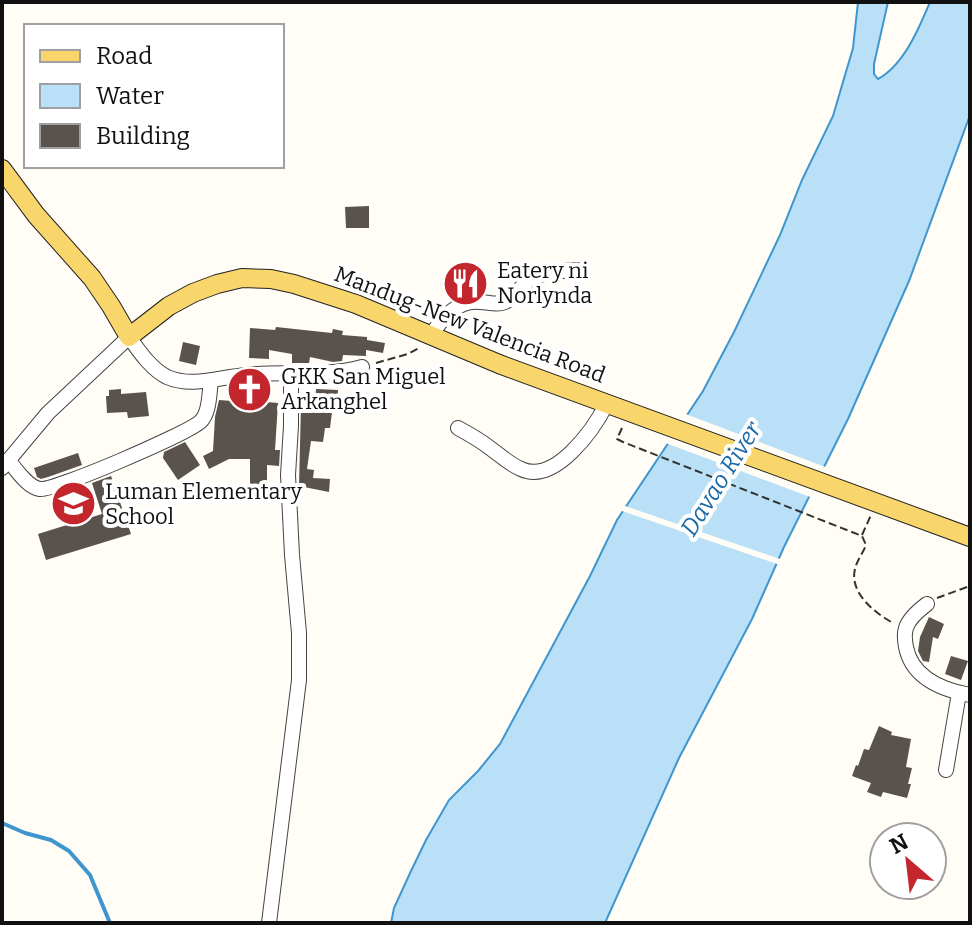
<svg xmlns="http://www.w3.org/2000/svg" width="972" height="925" font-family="Bitter,serif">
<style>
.water{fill:#b9e0f7;stroke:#3f96cf;stroke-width:2}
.pier{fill:#fffdf5}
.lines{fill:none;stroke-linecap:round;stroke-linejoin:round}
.stream{stroke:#3f96cf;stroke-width:4}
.building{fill:#5a524d}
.minor-casing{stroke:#444;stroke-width:16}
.major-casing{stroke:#222;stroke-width:20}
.path{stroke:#333;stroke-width:2;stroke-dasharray:8 4;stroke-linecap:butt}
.minor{stroke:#fff;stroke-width:14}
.major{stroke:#f9d66b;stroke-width:18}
.labels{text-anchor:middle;stroke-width:8;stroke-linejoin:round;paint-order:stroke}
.poi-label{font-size:22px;fill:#111;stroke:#fff;text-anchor:start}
.street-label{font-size:22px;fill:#111;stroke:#fff}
.water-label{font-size:24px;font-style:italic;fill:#1768a6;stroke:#fff}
</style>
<rect width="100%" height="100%" fill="#fffdf5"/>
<path class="water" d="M858,2H888L874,64V74L878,79C904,65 919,28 930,2H970V115L909,281L848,419L784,547L752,619L679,758L605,923H391L394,908L411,871L426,840L449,800L478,771L500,744L590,576L617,520L703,391L734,332L780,235L802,180L833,116L853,48Z"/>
<g class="pier">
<polygon points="683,413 828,468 813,498 663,442"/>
<polygon points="622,505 783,560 780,565 619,510"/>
</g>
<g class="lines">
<polyline class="stream" points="2,823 25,833 51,840 69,851 90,875 110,923"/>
</g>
<g class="building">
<polygon points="369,206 369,228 346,228 345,207"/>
<polygon points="276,327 332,333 333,329 343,331 342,335 367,337 367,340 385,343 383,353 366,350 366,356 343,355 342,361 333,362 310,357 309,363 292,363 292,354 269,350 269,359 249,358 250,328 275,330"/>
<polygon points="183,342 200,346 196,365 179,361"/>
<polygon points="268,383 267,402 278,403 275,450 280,450 279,466 267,465 267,492 250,493 250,459 229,459 209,469 203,456 213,451 215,417 219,400 232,401 232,387"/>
<polygon points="121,389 121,394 146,392 149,416 128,418 127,412 107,413 106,396 109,396 109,390"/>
<polygon points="316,389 338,390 337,404 333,404 330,428 325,428 323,442 311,441 307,469 314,470 313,478 330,479 329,492 299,486 301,405 315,406"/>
<polygon points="185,442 200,465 178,480 163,458 164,452"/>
<polygon points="78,453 82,465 48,477 41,479 37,477 34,468"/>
<polygon points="111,476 131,534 46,560 38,534 102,514 92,483"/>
<polygon points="929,617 944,624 938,639 933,637 929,662 923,661 918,651 920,637"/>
<polygon points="951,656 968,661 961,680 945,674"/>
<polygon points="879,726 892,732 891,735 911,739 906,767 912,768 908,784 911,784 907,798 883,792 881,797 867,792 871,783 852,776 856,765 858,766 864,749 869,750"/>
</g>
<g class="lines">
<defs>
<g id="minor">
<path d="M431,336C441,319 458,299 480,302C489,302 496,306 505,302C514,298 520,287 528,281C542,271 560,271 577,270"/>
<path d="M458,428C469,434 480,440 490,448C500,455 509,464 521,469C555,485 594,429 607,403"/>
<path d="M8,460C16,469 27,487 40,489C55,491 186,434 200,422C210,413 209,393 211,381"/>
<path d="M2,468L48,413L129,337C139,351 151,369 167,377C192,388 220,377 246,375C287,370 321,378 362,367"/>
<path d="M927,604C919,610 909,618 906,628C904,634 905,642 906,647C912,678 943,690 970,695"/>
<polyline points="946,770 959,693"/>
<polyline points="269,923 299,680 299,633 292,555 288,475 291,426 291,373"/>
</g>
<polyline id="major" points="2,169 36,215 92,278 111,306 129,337 169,306 193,293 217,284 242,278 271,279 294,284 356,304 499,364 970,537"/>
</defs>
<use href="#minor" class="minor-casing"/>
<use href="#major" class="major-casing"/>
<g class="path">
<polyline points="376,363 408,354 419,348"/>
<path d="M622,428L617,439L623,442L862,536L866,545C863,553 857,560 855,569C849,593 875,613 893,623"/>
<polyline points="862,535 871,515"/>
<polyline points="937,598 970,586"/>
</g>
<use href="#minor" class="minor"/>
<use href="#major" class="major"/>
</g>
<defs>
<symbol id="restaurant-disc" viewBox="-11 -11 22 22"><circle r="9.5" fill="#c4262e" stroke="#fff"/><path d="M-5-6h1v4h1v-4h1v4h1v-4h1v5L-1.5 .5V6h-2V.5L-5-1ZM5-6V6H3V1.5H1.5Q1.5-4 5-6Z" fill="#fff"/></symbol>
<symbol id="church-disc" viewBox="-11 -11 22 22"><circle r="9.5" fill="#c4262e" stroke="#fff"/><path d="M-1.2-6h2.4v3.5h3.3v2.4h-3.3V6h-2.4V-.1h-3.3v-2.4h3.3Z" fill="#fff"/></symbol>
<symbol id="school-disc" viewBox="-11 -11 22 22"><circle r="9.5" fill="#c4262e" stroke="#fff"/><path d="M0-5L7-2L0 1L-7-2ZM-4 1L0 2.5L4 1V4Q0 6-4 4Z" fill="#fff"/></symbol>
</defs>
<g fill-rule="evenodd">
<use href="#restaurant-disc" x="440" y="258" width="51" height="51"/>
<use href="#church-disc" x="224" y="364" width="51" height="51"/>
<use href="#school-disc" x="48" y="478" width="51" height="51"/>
</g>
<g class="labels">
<g class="poi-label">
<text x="497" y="278">Eatery ni<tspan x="497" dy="25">Norlynda</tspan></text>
<text x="281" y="384">GKK San Miguel<tspan x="281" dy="25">Arkanghel</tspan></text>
<text x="105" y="499">Luman Elementary<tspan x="105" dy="25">School</tspan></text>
</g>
<g class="street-label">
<text transform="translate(470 324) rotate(21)" y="8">Mandug-New Valencia Road</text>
</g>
<g class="water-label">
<text transform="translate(721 479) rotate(-58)" y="8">Davao River</text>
</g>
</g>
<rect width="972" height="925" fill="none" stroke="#111111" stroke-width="8"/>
<rect x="24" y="24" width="260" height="144" fill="#ffffff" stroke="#a0a0a0" stroke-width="2"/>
<rect x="40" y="50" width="40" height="12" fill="#f9d66b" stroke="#a0a0a0" stroke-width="2"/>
<text x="96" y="64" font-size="24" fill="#111111">Road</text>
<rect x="40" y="84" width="40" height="24" fill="#b9e0f7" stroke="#a0a0a0" stroke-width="2"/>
<text x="96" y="104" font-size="24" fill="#111111">Water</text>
<rect x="40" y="124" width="40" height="24" fill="#5a524d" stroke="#a0a0a0" stroke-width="2"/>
<text x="96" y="144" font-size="24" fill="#111111">Building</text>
<g transform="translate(908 861) rotate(332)"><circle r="38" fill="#ffffff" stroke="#a0a0a0" stroke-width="2"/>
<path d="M0-6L14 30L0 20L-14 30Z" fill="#c4262e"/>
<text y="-12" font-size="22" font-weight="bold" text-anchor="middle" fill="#111111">N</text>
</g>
</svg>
